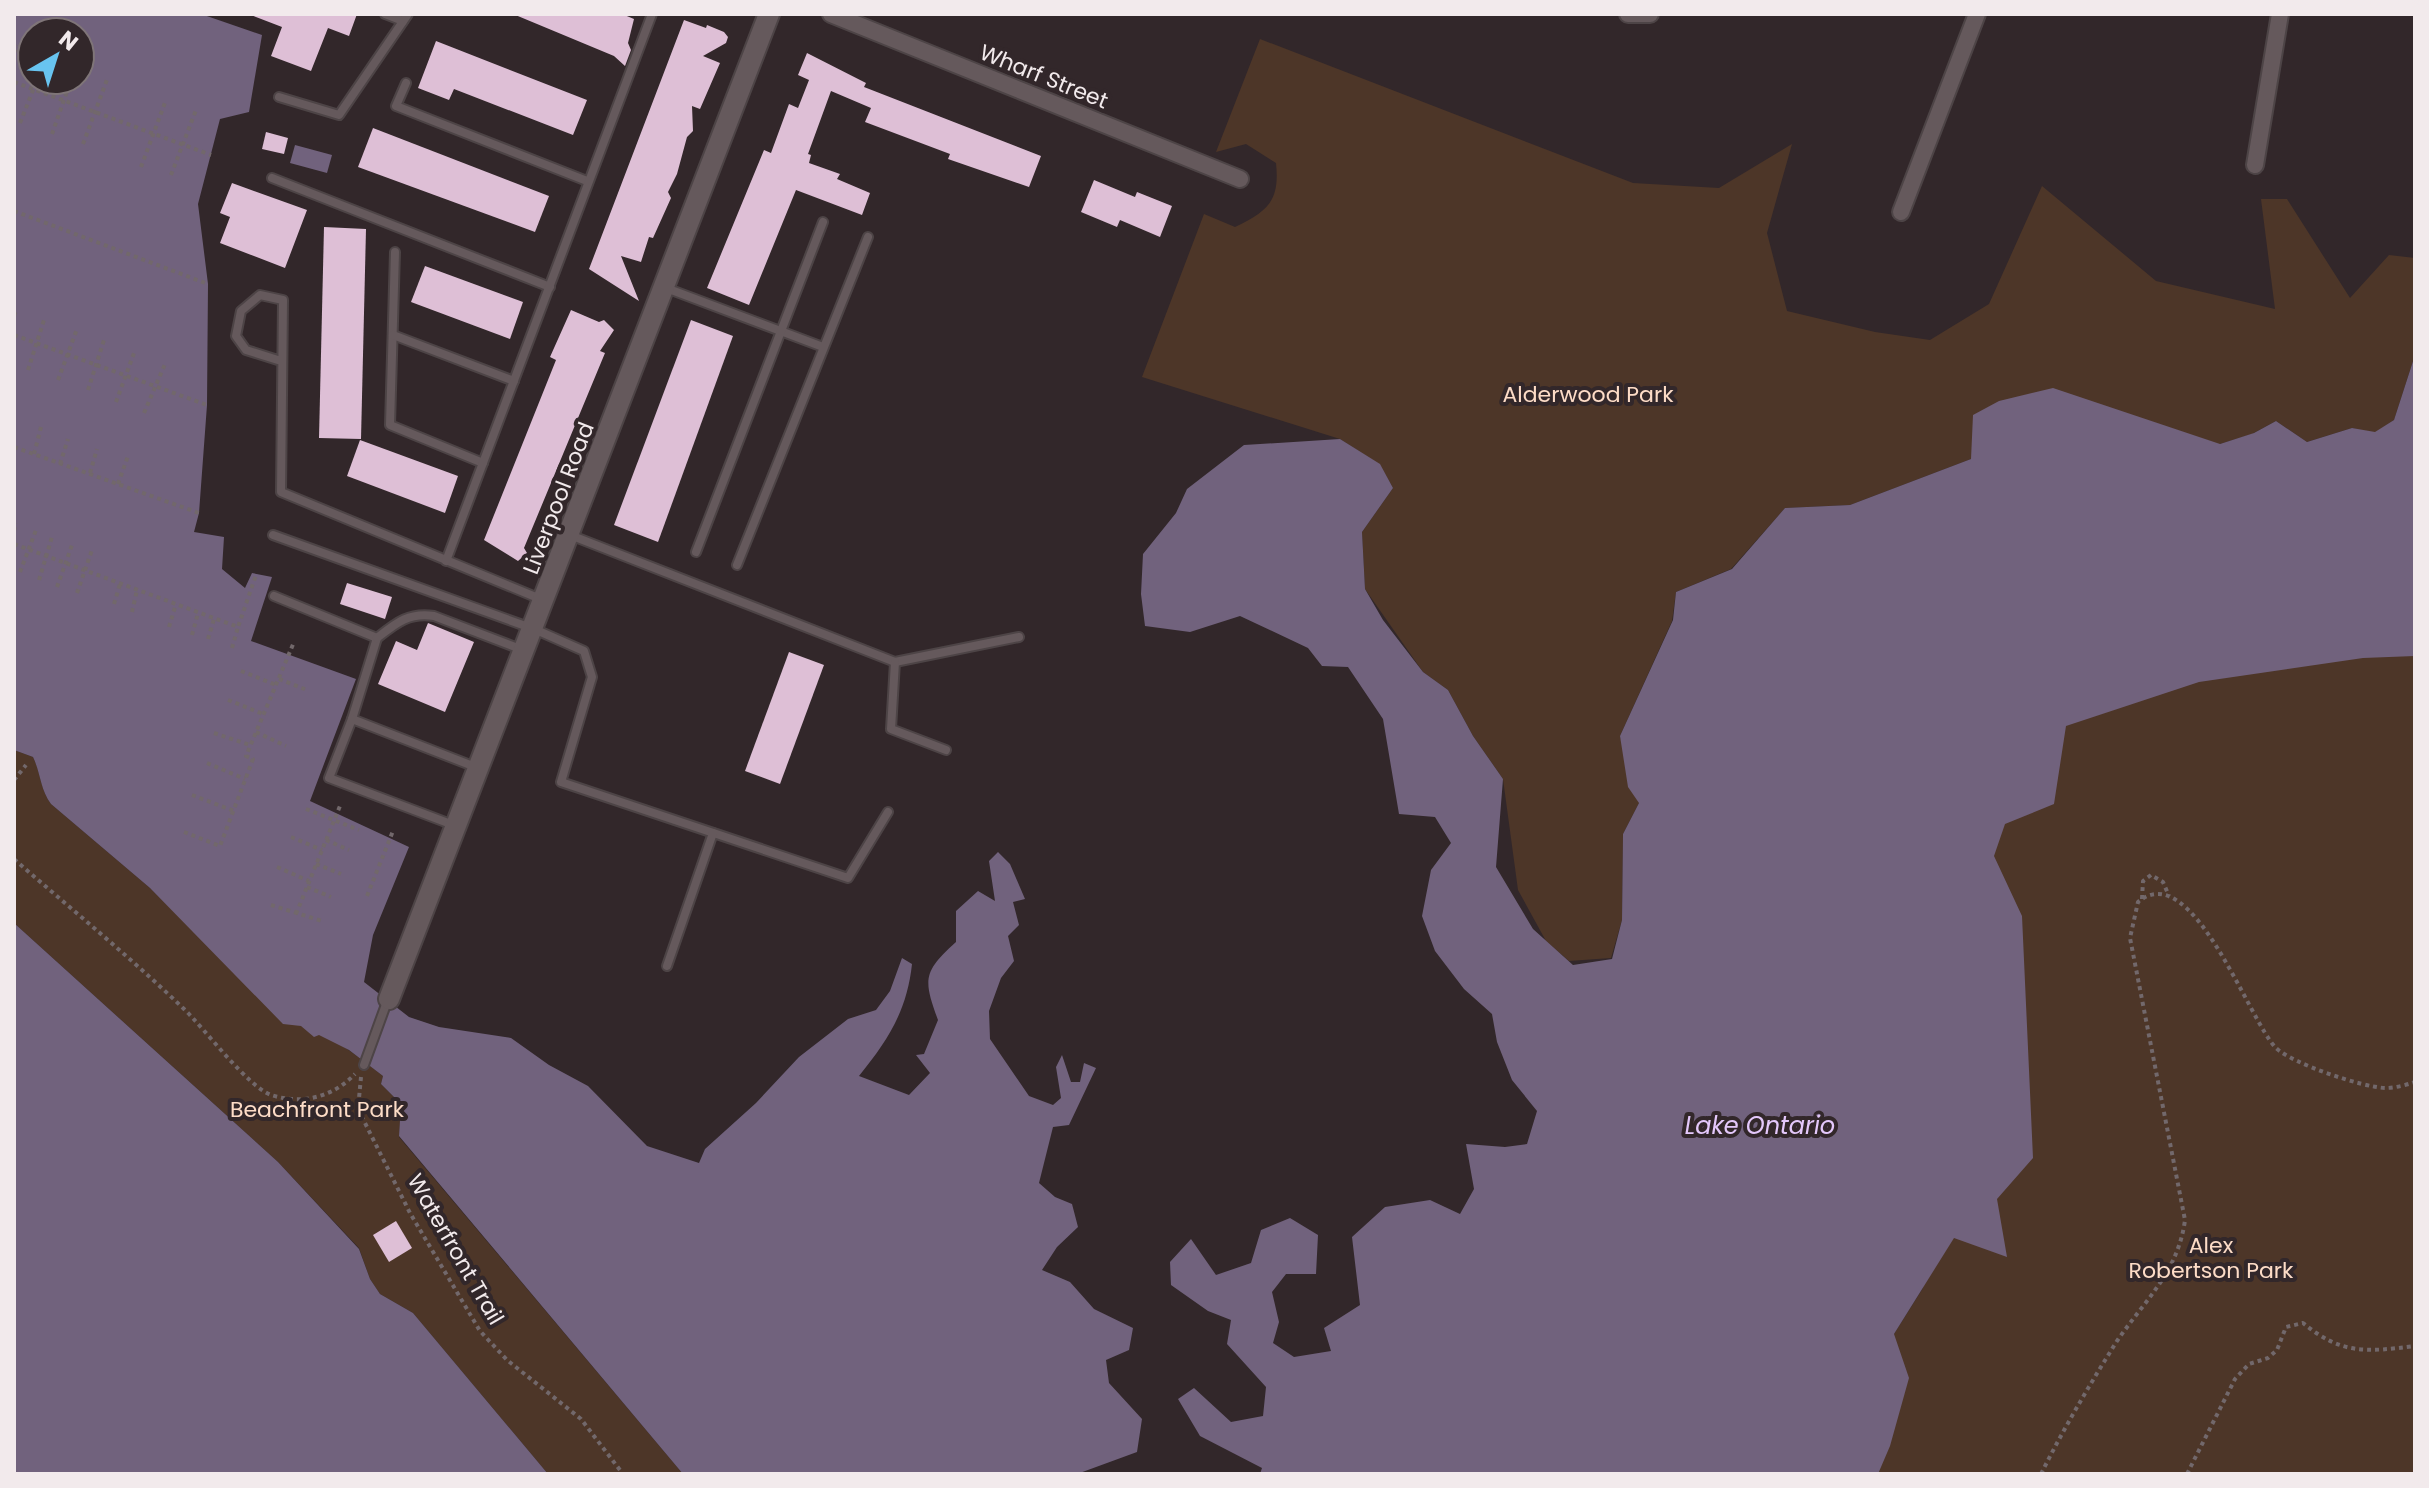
<svg xmlns="http://www.w3.org/2000/svg" width="2429" height="1488" font-family="Poppins,sans-serif">
<style>
.green{fill:#4d3628}
.water{fill:#71627d;fill-rule:evenodd}
.building{fill:#debfd6}
.lines{fill:none;stroke-linecap:round;stroke-linejoin:round}
.service-casing{stroke:#4d4446;stroke-width:12}
.minor-casing{stroke:#4d4446;stroke-width:20}
.tertiary-casing{stroke:#4d4446;stroke-width:24}
.path{stroke:#72686b;stroke-width:4;stroke-dasharray:4 4;stroke-linecap:butt}
.service{stroke:#65595c;stroke-width:8}
.minor{stroke:#65595c;stroke-width:16}
.tertiary{stroke:#65595c;stroke-width:20}
.labels{text-anchor:middle;stroke-width:8;stroke-linejoin:round;paint-order:stroke}
.street-label{font-size:22px;fill:#f2eaec;stroke:#32272a}
.park-label{font-size:22px;fill:#fddcc7;stroke:#32272a}
.water-label{font-size:24px;font-style:italic;fill:#e4c8fb;stroke:#32272a}
</style>
<rect width="100%" height="100%" fill="#32272a"/>
<g class="green">
<path d="M1260,39L1633,183L1719,188L1792,144L1767,233L1787,311L1875,332L1930,340L1989,304L2042,186L2156,281L2275,309L2261,199H2287L2350,298L2389,255L2415,258V355L2394,420L2375,433L2352,428L2307,442L2276,421L2252,434L2220,444L1971,459L1850,505L1785,508L1731,569L1676,592L1672,621L1620,736L1639,803L1623,834L1622,920L1611,958L1569,961L1546,941L1518,890L1503,779L1473,736L1448,690L1423,672L1365,589L1362,532L1393,488L1380,465L1340,439L1142,377L1204,214L1235,227C1268,211 1280,201 1276,163L1246,144L1216,152Z"/>
<polygon points="2415,648 2415,1474 1843,1474 1894,1334 1923,1288 1958,835 2044,668"/>
<path d="M14,750L33,757C41,773 40,789 51,804L150,888L286,1023C321,1026 356,1055 383,1076L381,1084L401,1104L399,1137L683,1474H548L413,1313L380,1294L370,1279L359,1248L278,1162L14,923Z"/>
</g>
<g class="water">
<path d="M14,14H201L262,35L249,112L220,119L198,204L208,284L207,405L199,513L194,532L224,537L222,569L245,588L252,573L272,577L251,641L356,679L310,801L409,847L373,935L364,982L409,1017L439,1027L511,1038L549,1065L588,1086L647,1146L699,1163L705,1149L756,1103L799,1057L848,1019L876,1010L890,991L902,958L912,964C907,1011 888,1040 859,1076L909,1095L930,1073L916,1055L924,1054L938,1020C923,979 923,972 956,942V911L978,891L995,901L989,861L998,852L1010,864L1025,899L1013,902L1019,925L1008,936L1014,961L1001,978L989,1011L990,1039L1029,1096L1053,1105L1061,1098L1056,1067L1062,1055L1071,1082H1080L1084,1063L1096,1068L1069,1125L1053,1127L1039,1183L1055,1197L1072,1204L1078,1227L1057,1247L1042,1270L1070,1282L1094,1309L1133,1328L1129,1350L1106,1360L1109,1383L1142,1419L1137,1452L1077,1474H683L399,1136L401,1104L381,1084L383,1076L349,1050L319,1035L314,1037L301,1026L283,1024L150,888L51,804C40,789 41,774 33,757L14,750ZM32,32H80V80H32Z"/>
<polygon points="295,145 332,155 327,173 290,163"/>
<polygon points="2415,355 2415,656 2363,658 2199,682 2066,726 2054,804 2005,824 1994,856 2022,916 2033,1158 1997,1199 2007,1257 1954,1238 1894,1334 1909,1378 1890,1446 1878,1474 1260,1474 1262,1468 1200,1436 1178,1399 1194,1388 1231,1422 1263,1416 1266,1387 1227,1344 1231,1320 1208,1311 1171,1285 1170,1262 1191,1239 1216,1275 1251,1263 1261,1230 1290,1218 1318,1235 1316,1274 1286,1274 1272,1292 1279,1322 1273,1343 1294,1357 1331,1351 1324,1328 1360,1305 1352,1237 1385,1207 1430,1200 1460,1214 1474,1189 1466,1144 1505,1147 1527,1144 1537,1111 1512,1080 1497,1042 1492,1014 1464,989 1435,951 1422,916 1431,870 1451,843 1435,817 1399,814 1383,719 1348,667 1322,666 1308,648 1240,616 1190,632 1145,626 1141,594 1143,554 1176,513 1187,489 1244,445 1340,439 1380,464 1393,488 1362,532 1365,589 1383,620 1423,672 1448,690 1473,736 1503,779 1496,867 1533,929 1573,965 1612,959 1622,920 1623,834 1639,803 1628,787 1620,736 1673,620 1676,592 1732,569 1785,508 1850,505 1971,459 1973,415 1999,401 2053,388 2220,444 2254,433 2276,421 2307,442 2352,428 2375,432 2394,420"/>
<polygon points="14,923 278,1162 359,1249 370,1279 380,1294 413,1313 548,1474 14,1474"/>
</g>
<g class="building">
<polygon points="357,14 349,36 328,28 311,71 271,56 282,27 251,15"/>
<polygon points="513,14 622,14 634,19 628,43 631,50 625,66 614,56"/>
<polygon points="684,20 706,28 707,25 724,32 728,37 726,43 703,56 720,63 700,109 692,106 693,131 687,137 677,174 668,192 671,198 653,238 649,237 641,262 621,256 639,301 589,269"/>
<polygon points="436,41 587,100 573,135 454,89 449,100 418,88"/>
<polygon points="807,53 866,83 864,87 1041,156 1029,187 948,159 950,154 865,122 871,108 831,91 808,154 811,155 809,163 840,174 837,179 870,193 862,215 796,190 749,305 707,288 764,150 771,153 789,104 798,108 809,80 798,75"/>
<polygon points="373,128 549,196 535,232 358,167"/>
<polygon points="266,132 288,138 284,154 262,149"/>
<polygon points="1094,180 1135,197 1137,192 1172,206 1160,237 1120,220 1117,227 1081,212"/>
<polygon points="232,183 307,210 285,268 220,243 230,217 220,213"/>
<polygon points="324,227 366,229 361,439 319,438"/>
<polygon points="425,266 523,302 510,339 411,302"/>
<polygon points="571,310 599,322 604,320 614,330 600,351 605,353 524,548 527,553 518,561 484,540 556,360 550,357"/>
<polygon points="691,320 733,336 658,542 614,525"/>
<polygon points="360,440 458,476 445,513 347,476"/>
<polygon points="347,583 392,597 385,619 340,604"/>
<polygon points="428,623 474,642 445,712 378,684 396,641 417,650"/>
<polygon points="789,652 824,665 780,784 745,771"/>
<polygon points="396,1221 412,1248 389,1262 373,1235"/>
</g>
<g class="lines">
<defs>
<g id="service">
<polyline points="385,14 403,21"/>
<polyline points="406,83 396,106 587,181"/>
<polyline points="279,97 339,115 408,14"/>
<polyline points="272,178 550,287"/>
<polyline points="395,252 390,425 483,463"/>
<polyline points="666,288 823,347"/>
<polyline points="393,335 514,381"/>
<polyline points="281,361 246,350 236,336 241,311 260,295 283,300 281,492 543,600"/>
<polyline points="273,535 534,629 584,651 592,677 561,782 848,878 888,812"/>
<polyline points="570,535 895,662 1019,637"/>
<polyline points="696,552 823,222"/>
<polyline points="446,561 652,14"/>
<polyline points="737,565 868,237"/>
<polyline points="274,596 377,638 352,719"/>
<path d="M377,638C396,623 409,612 434,616L523,650"/>
<polyline points="895,662 891,729 946,750"/>
<polyline points="456,826 329,778 352,719 478,768"/>
<polyline points="667,966 713,833"/>
<polyline points="364,1065 388,999"/>
</g>
<g id="minor">
<polyline points="831,14 1240,179"/>
<polyline points="1628,14 1650,14"/>
<polyline points="2255,165 2280,14"/>
<polyline points="1901,212 1977,14"/>
</g>
<polyline id="tertiary" points="389,999 769,14"/>
</defs>
<use href="#service" class="service-casing"/>
<use href="#minor" class="minor-casing"/>
<use href="#tertiary" class="tertiary-casing"/>
<g class="path">
<polyline points="14,53 17,45"/>
<polyline points="14,82 211,155"/>
<polyline points="20,123 37,80"/>
<polyline points="52,134 71,80"/>
<polyline points="83,144 108,77"/>
<polyline points="141,167 166,100"/>
<polyline points="171,175 196,110"/>
<polyline points="14,211 208,284"/>
<polyline points="14,316 16,310"/>
<polyline points="14,335 207,405"/>
<polyline points="28,370 44,320"/>
<polyline points="58,380 77,329"/>
<polyline points="88,390 104,340"/>
<polyline points="116,402 134,353"/>
<polyline points="144,413 165,364"/>
<polyline points="14,447 199,513"/>
<polyline points="34,454 41,427"/>
<polyline points="60,464 68,439"/>
<polyline points="90,473 97,449"/>
<polyline points="118,484 128,456"/>
<polyline points="14,531 16,523"/>
<polyline points="14,544 238,627 256,575"/>
<polyline points="20,572 36,530"/>
<polyline points="39,580 52,537"/>
<polyline points="57,587 72,545"/>
<polyline points="77,593 92,550"/>
<polyline points="114,604 120,584"/>
<polyline points="132,612 137,590"/>
<polyline points="169,627 176,604"/>
<polyline points="192,635 198,613"/>
<polyline points="208,639 214,619"/>
<polyline points="232,648 238,627"/>
<polyline points="241,671 276,685"/>
<polyline points="279,679 307,690"/>
<polyline points="228,700 263,714"/>
<polyline points="256,732 286,746"/>
<polyline points="214,733 250,745"/>
<polyline points="207,763 245,779"/>
<polyline points="14,780 26,765"/>
<polyline points="192,795 234,811"/>
<polyline points="306,809 359,830"/>
<polyline points="184,832 220,846 253,759 246,756 294,642"/>
<polyline points="291,837 322,850"/>
<polyline points="326,840 349,850"/>
<path d="M14,859C71,909 130,957 184,1009C205,1029 247,1086 271,1095C302,1105 333,1097 355,1074"/>
<polyline points="316,864 341,874"/>
<polyline points="277,867 309,881"/>
<polyline points="307,887 331,897"/>
<polyline points="367,896 393,831"/>
<polyline points="2142,899 2143,881 2151,875 2163,882 2169,896"/>
<polyline points="271,905 322,921"/>
<polyline points="296,914 340,806"/>
<polyline points="361,1077 358,1109 410,1213 480,1331 507,1360 581,1419 623,1474"/>
<path d="M2041,1474C2064,1428 2090,1384 2117,1341C2145,1300 2178,1272 2185,1220L2130,938L2138,902C2192,856 2249,1021 2276,1048C2293,1064 2362,1087 2385,1088C2395,1088 2406,1085 2415,1082"/>
<path d="M2187,1474L2235,1379L2249,1364L2268,1358L2277,1350L2286,1327L2303,1323C2342,1355 2366,1352 2415,1346"/>
</g>
<use href="#service" class="service"/>
<use href="#minor" class="minor"/>
<use href="#tertiary" class="tertiary"/>
</g>
<g class="labels">
<g class="street-label">
<text transform="translate(1044 76) rotate(22)" y="8">Wharf Street</text>
<text transform="translate(558 498) rotate(-69)" y="8">Liverpool Road</text>
<text transform="translate(456 1249) rotate(60)" y="8">Waterfront Trail</text>
</g>
<g class="park-label">
<text x="1588" y="402">Alderwood Park</text>
<text x="317" y="1117">Beachfront Park</text>
<text x="2211" y="1253">Alex<tspan x="2211" dy="25">Robertson Park</tspan></text>
</g>
<g class="water-label">
<text x="1760" y="1134">Lake Ontario</text>
</g>
</g>
<rect width="2429" height="1488" fill="none" stroke="#f2eaec" stroke-width="32"/>
<g transform="translate(56 56) rotate(39)"><circle r="38" fill="#32272a" stroke="#7f7578" stroke-width="2"/>
<path d="M0-6L14 30L0 20L-14 30Z" fill="#68c4f0"/>
<text y="-12" font-size="22" font-weight="bold" text-anchor="middle" fill="#f2eaec">N</text>
</g>
</svg>
